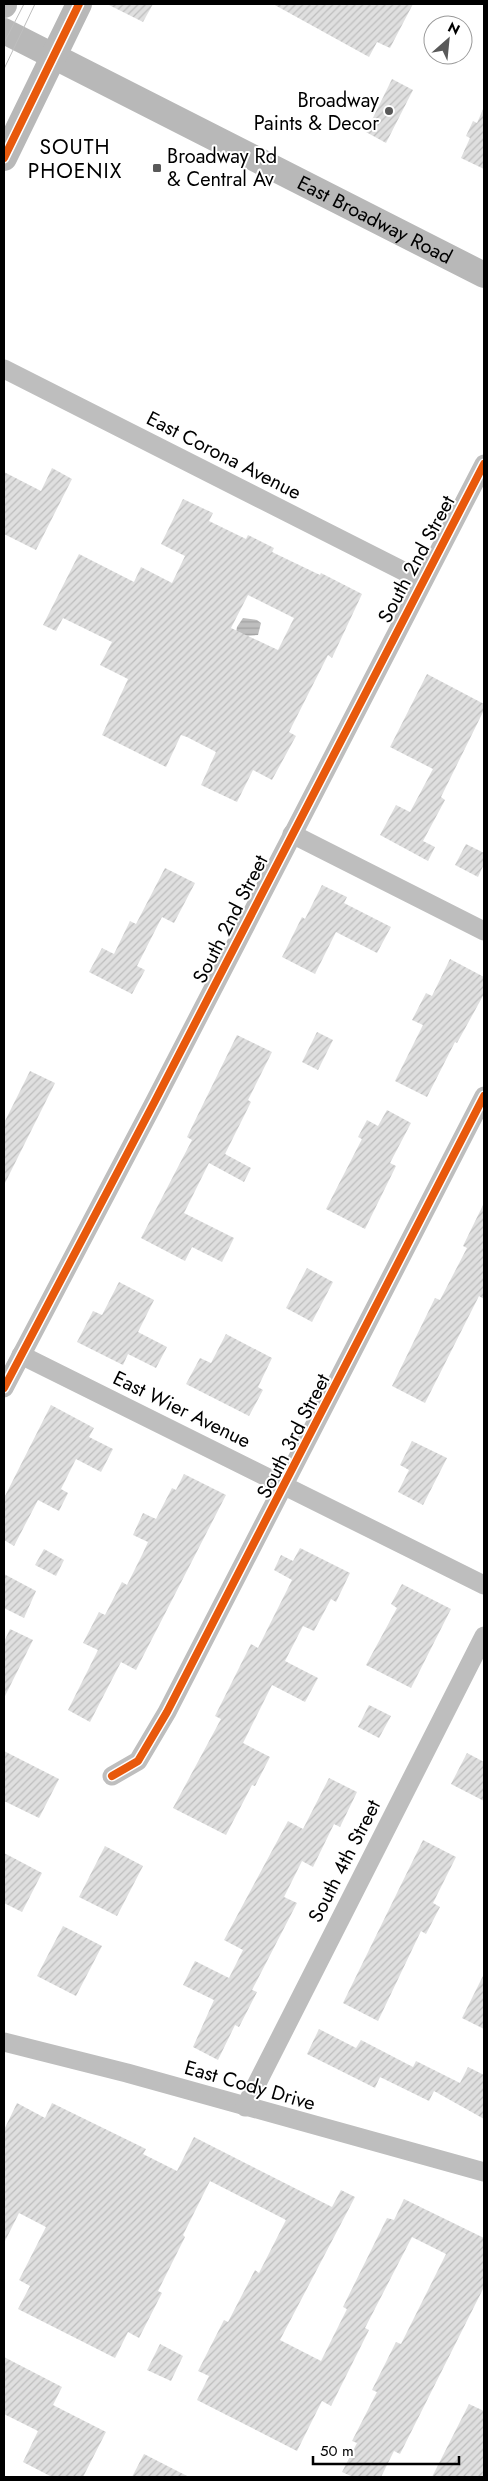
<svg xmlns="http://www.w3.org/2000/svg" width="488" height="2481" font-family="Jost,sans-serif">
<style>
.water{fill:url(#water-rules)}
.building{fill:url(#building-hatch);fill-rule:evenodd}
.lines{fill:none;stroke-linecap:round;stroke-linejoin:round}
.minor{stroke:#bebebe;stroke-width:19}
.secondary{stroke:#b8b8b8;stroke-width:26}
.tram{stroke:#bebebe;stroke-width:1}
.cycleway-casing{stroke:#fff;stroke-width:11}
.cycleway{stroke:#e8590c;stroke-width:8}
.poi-dot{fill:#595959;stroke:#fff;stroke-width:2}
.labels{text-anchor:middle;stroke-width:4;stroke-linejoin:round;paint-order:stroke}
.poi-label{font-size:20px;fill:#000;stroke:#fff;text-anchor:end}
.street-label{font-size:20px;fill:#000;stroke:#fff}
.neighbourhood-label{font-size:21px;letter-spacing:1px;fill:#000;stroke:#fff}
</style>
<defs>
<pattern id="water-rules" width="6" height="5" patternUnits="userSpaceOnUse" patternTransform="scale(1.25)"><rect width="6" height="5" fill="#bebebe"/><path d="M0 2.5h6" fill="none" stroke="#a2a2a2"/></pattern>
<pattern id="building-hatch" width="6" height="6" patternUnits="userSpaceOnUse" patternTransform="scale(1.25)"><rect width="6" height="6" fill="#dfdfdf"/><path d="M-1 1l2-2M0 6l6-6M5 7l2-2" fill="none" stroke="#bebebe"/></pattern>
</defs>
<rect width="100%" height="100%" fill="#fff"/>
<polygon class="water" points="243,618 257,620 261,623 258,635 244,636 236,633 237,627"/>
<g class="building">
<polygon points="107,4 153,4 143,22"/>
<polygon points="273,4 413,4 390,48 377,42 369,57"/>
<polygon points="392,79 413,90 386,143 366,132"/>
<polygon points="484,107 484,169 461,158 470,138 466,136 473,121 477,123"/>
<polygon points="52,468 72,479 36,550 4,534 4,472 41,491"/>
<path d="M183,499L213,513L209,521L246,539L248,535L274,548L272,552L320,575L321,573L362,594L332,658L328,655L289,732L296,736L272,780L253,770L237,802L201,785L216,752L187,737L181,735L166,767L102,735L128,679L100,665L112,642L63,618L56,631L43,625L79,554L134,582L141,567L172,583L185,556L161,544ZM248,595L294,618L278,650L231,628Z"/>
<polygon points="427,674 484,704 484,710 441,797 445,800 423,841 435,847 428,861 380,835 396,805 410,812 433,769 390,747"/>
<polygon points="466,844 484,853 484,864 478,877 455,865"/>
<polygon points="165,868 195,883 174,923 162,917 137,966 145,970 132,994 89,972 102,948 114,954 130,921 136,924"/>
<polygon points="322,885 347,897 344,903 391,927 377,953 336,932 315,974 282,957 302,917 305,919"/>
<polygon points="450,959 484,977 484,994 457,1043 455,1042 427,1097 395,1081 423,1025 412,1020 426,993 432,996"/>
<polygon points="317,1032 333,1040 318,1070 302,1062"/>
<polygon points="237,1035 272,1052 248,1100 251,1102 225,1154 251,1168 244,1182 209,1163 184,1213 234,1238 222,1262 192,1247 185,1261 141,1238 192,1140 187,1137"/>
<polygon points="30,1071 55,1083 4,1185 4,1123"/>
<polygon points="387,1110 411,1123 390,1163 396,1166 365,1229 326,1209 362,1139 358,1137 367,1120 378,1126"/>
<polygon points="484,1203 484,1299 479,1296 425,1403 392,1386 435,1298 440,1300 467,1248 463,1246"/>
<polygon points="307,1268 333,1282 312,1322 286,1308"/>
<polygon points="119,1282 154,1300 138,1332 167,1347 156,1368 128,1354 123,1365 77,1342 93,1311 102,1315"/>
<polygon points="226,1334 272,1358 258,1387 263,1390 249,1416 186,1384 200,1358 211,1363"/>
<polygon points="51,1405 94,1428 89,1437 113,1449 101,1472 76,1459 61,1489 68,1493 59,1511 38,1500 14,1546 4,1540 4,1498"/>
<polygon points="412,1441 447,1458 423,1505 398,1492 409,1470 400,1465"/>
<polygon points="184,1474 226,1495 136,1670 121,1662 90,1722 68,1710 98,1650 83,1643 99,1612 105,1615 122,1582 127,1585 143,1553 148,1542 133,1535 143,1513 156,1519 172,1488 176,1490"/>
<polygon points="300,1548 350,1573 336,1602 331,1599 314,1631 303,1626 285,1661 318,1678 305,1702 272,1685 243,1743 270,1757 255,1786 252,1785 226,1835 173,1808 221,1719 215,1716 251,1644 258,1648 292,1580 274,1570 281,1555 293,1561"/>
<polygon points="44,1549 64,1560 56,1576 35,1565"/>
<polygon points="4,1574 36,1591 24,1618 4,1608"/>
<polygon points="402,1584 451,1609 411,1688 366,1665 397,1608 391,1604"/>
<polygon points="10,1629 33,1640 4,1698 4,1642"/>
<polygon points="369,1705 391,1716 379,1738 358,1727"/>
<polygon points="4,1751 59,1779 39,1818 4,1801"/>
<polygon points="467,1753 484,1762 484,1801 451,1784"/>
<polygon points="329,1778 357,1792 340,1827 334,1824 313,1867 302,1861 284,1897 297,1903 252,1990 257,1992 239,2027 235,2025 218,2060 193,2047 214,2000 183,1985 195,1961 229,1978 243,1950 224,1940 288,1821 303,1829"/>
<polygon points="423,1840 456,1857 433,1903 440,1907 426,1934 421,1931 378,2021 343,2003"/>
<polygon points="105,1846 143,1866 117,1916 79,1897"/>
<polygon points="4,1853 42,1873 22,1912 4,1903"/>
<polygon points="63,1926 102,1946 76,1996 37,1976"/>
<polygon points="484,1974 484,2029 462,2018"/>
<polygon points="319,2029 356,2048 361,2040 413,2067 416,2061 460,2083 468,2067 484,2075 484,2119 434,2091 429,2101 380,2077 375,2088 307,2054"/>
<polygon points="17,2103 45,2118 52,2103 146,2149 143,2154 177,2171 194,2137 332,2207 341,2190 355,2197 280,2340 321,2361 347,2309 343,2307 387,2218 394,2220 404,2199 484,2238 484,2287 400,2454 394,2451 381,2477 353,2477 342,2472 357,2443 352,2441 377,2392 372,2390 396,2342 401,2344 446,2254 412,2237 365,2328 369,2330 331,2406 322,2401 297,2451 197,2400 209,2376 198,2371 224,2320 228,2322 255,2270 259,2273 286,2220 210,2181 183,2235 185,2237 158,2291 162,2293 139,2338 128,2332 115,2358 18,2309 30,2286 19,2280 46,2227 19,2213 4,2243 4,2130"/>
<polygon points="160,2344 183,2356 171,2381 147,2370"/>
<polygon points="4,2357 62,2387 53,2405 106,2432 83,2477 52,2477 23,2462 38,2431 4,2414"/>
<polygon points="469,2404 484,2411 484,2477 432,2477"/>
<polygon points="144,2454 189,2477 132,2477"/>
</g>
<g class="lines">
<g class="minor">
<polyline points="4,369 423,581"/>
<polyline points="292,834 484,931"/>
<polyline points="21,1355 484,1585"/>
<polyline points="4,1388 155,1101 484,464"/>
<polyline points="112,1776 138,1761 167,1712 484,1096"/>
<polyline points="4,2042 127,2073 484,2172"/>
<polyline points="245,2107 484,1636"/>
</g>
<g class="secondary">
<polyline points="4,5 4,4"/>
<path id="s1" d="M4,31L484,275"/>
<polyline points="4,158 79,4"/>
</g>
<g class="tram">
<polyline points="4,43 24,4"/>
<polyline points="4,69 35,4"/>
</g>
<defs>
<g id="cycleway">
<polyline points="4,158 79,4"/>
<polyline points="4,1388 155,1101 484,464"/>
<polyline points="112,1776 138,1761 167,1712 484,1096"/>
</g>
</defs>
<use href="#cycleway" class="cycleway-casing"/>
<use href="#cycleway" class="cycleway"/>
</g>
<g class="poi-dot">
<circle cx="389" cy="111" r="5"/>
<rect x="152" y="163" width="10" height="10" rx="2.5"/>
</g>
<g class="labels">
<g class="poi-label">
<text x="379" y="107">Broadway<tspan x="379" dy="23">Paints &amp; Decor</tspan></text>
<text x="167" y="163" text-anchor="start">Broadway Rd<tspan x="167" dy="23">&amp; Central Av</tspan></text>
</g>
<g class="street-label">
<text dy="7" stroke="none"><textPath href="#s1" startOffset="416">East Broadway Road</textPath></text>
<text transform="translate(224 455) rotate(27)" y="7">East Corona Avenue</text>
<text transform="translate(416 559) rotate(-62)" y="7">South 2nd Street</text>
<text transform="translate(230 919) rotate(-63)" y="7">South 2nd Street</text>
<text transform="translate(182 1409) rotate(26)" y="7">East Wier Avenue</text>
<text transform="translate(293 1436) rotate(-63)" y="7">South 3rd Street</text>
<text transform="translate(344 1861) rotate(-63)" y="7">South 4th Street</text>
<text transform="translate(250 2085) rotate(16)" y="7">East Cody Drive</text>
</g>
<g class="neighbourhood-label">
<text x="75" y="154">SOUTH<tspan x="75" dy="24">PHOENIX</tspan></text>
</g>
</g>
<rect width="488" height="2481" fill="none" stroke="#000000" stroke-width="10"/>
<g transform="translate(448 40) rotate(27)"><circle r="24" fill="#ffffff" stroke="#999999"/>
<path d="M0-4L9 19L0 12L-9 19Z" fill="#595959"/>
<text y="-8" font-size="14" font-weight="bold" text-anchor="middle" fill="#000000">N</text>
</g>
<path d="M313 2456v8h146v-8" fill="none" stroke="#000000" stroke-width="2.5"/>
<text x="320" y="2456" font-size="15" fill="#000000" stroke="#ffffff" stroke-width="4" paint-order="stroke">50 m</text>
</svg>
